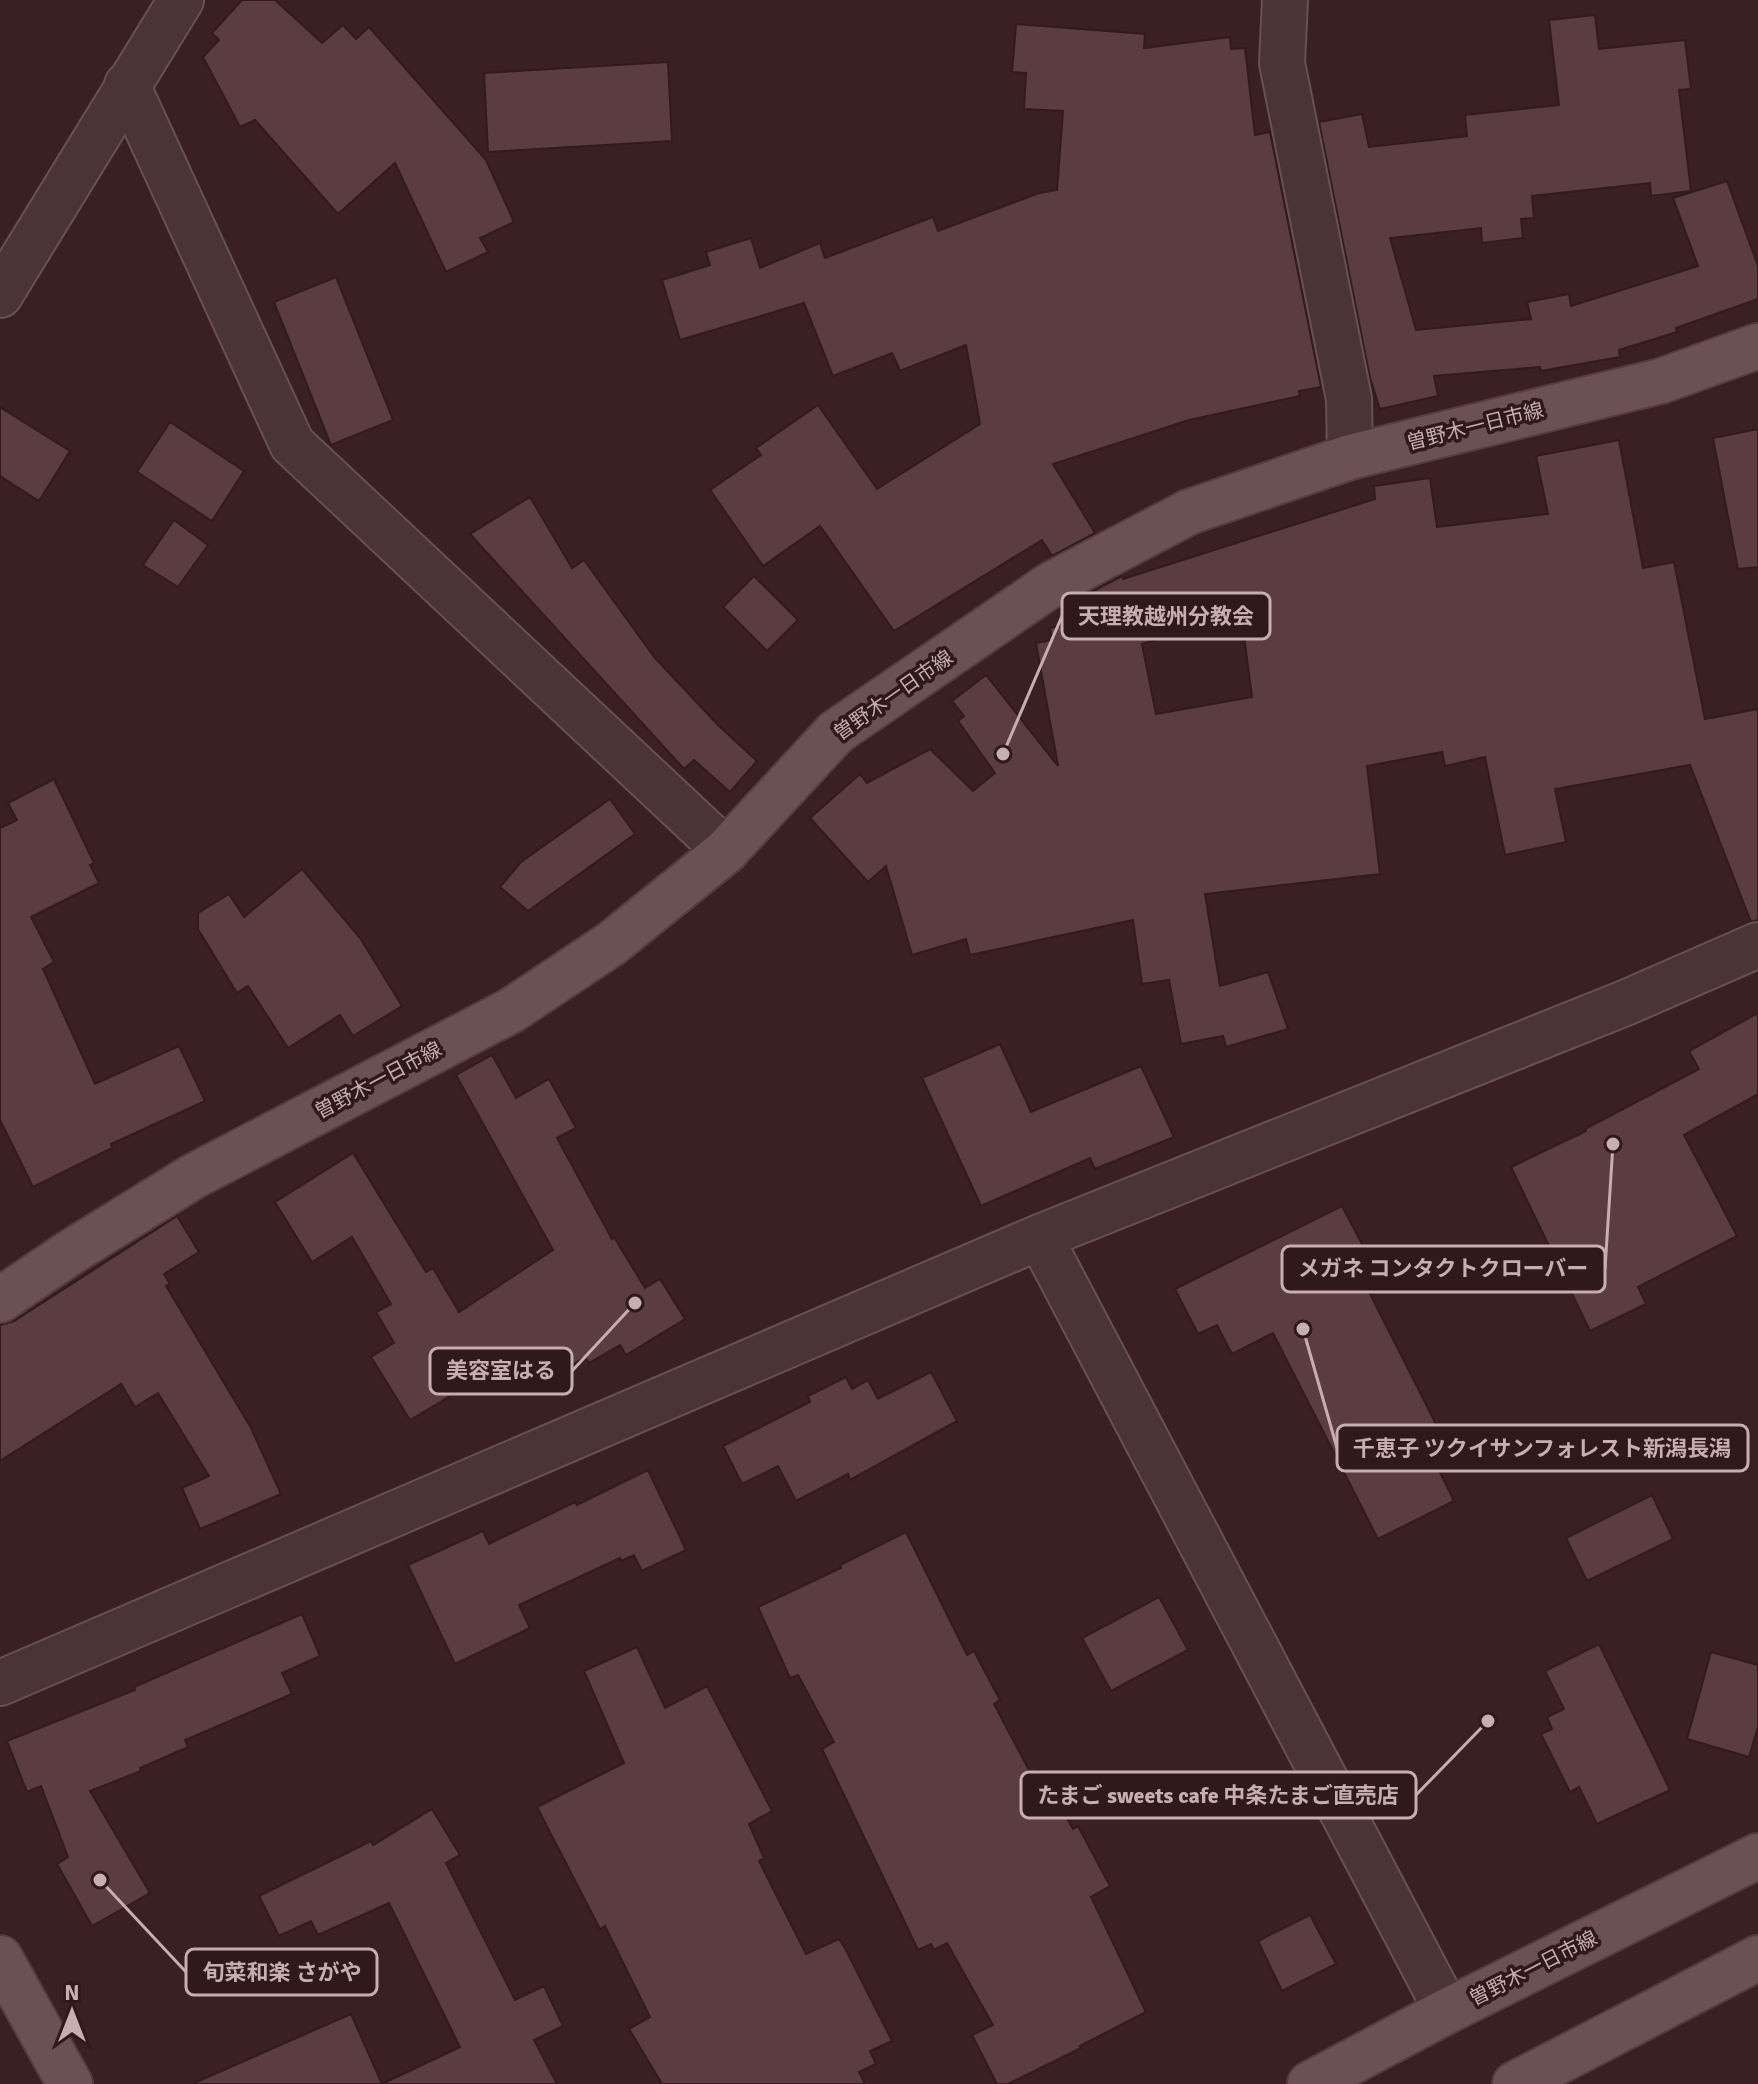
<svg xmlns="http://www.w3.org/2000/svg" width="1758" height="2084" font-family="Signika,'Noto Sans JP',sans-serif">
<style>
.building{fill:#5b3c3f;stroke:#311b1d;stroke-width:2;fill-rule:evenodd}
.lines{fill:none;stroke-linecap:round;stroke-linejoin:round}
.minor-casing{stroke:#685153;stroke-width:48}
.major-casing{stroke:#543d3f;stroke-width:48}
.minor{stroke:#4a3436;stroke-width:44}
.major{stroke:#6b5154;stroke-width:44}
.labels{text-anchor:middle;stroke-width:7;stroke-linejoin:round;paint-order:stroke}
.street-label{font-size:20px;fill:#c7aeb0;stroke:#2f191b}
.leader{fill:none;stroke:#c7aeb0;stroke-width:3}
.callout-dot{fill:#c7aeb0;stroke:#2f191b;stroke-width:3}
.callout{fill:#2f191b;stroke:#c7aeb0;stroke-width:3}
.callout-label{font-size:22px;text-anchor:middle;font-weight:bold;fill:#c7aeb0}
</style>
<rect width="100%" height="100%" fill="#3a2023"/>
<g class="building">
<polygon points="242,0 275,0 322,43 343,25 356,39 369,27 486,160 514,222 480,238 488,252 446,272 395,163 338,214 255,120 240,127 203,57 219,40 212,33"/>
<polygon points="1595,15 1599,49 1685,40 1691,89 1679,90 1691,191 1651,196 1650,183 1532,196 1534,218 1521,219 1523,238 1482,243 1481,228 1390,238 1416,330 1531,319 1527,302 1569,294 1571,306 1698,266 1673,198 1727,181 1758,266 1758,299 1676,328 1677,332 1619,350 1620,357 1541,371 1540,367 1434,376 1438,396 1380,409 1370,378 1319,122 1362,114 1369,147 1467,136 1465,115 1559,105 1549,20"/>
<polygon points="1016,24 1145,34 1144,48 1230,37 1231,49 1245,48 1255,135 1270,132 1321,387 1299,391 1300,396 1189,420 1053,464 1095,533 1052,556 1042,540 894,631 820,526 763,566 710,490 761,455 756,448 818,405 877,489 980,424 966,345 900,371 892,353 833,376 804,303 680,340 662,280 710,265 706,252 751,238 760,268 820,243 825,258 933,217 938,231 1039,193 1057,190 1063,111 1024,109 1026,73 1012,72"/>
<polygon points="668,62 672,141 488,152 484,73"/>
<polygon points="336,277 393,420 331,445 274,302"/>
<polygon points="0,407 70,451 39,501 0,476"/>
<polygon points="170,422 244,471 212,521 137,472"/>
<polygon points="1758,429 1758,567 1738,569 1713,438"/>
<path d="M1619,440L1643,568L1674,562L1705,719L1758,709V920L1751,922L1690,765L1555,789L1566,842L1505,855L1485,757L1445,766L1442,752L1367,766L1380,874L1205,894L1220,986L1268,972L1288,1029L1226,1047L1223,1036L1181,1044L1169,980L1142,984L1133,920L970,955L966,939L912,955L886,866L868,882L810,818L860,774L867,783L930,749L973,791L995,773L958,721L964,716L952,701L986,675L1058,766L1036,643L1052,640L1050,628L1091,620L1078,599L1122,576L1123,579L1375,499L1374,486L1430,478L1437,527L1548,514L1536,456ZM1241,613L1252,697L1156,714L1142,644Z"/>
<polygon points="530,497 572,568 584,560 655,658 719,726 757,761 730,792 694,760 684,769 470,534"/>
<polygon points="174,520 208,545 178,587 143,565"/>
<polygon points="754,576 798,620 767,651 723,607"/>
<polygon points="54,779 94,863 90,865 99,883 31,917 54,962 43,969 95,1084 179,1046 205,1101 111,1144 112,1148 33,1187 0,1120 0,828 17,820 8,803"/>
<polygon points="610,799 635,834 528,911 500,887 521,862"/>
<polygon points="302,869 360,938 402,1006 353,1036 340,1015 288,1048 248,986 237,993 198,929 198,913 229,894 244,917"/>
<polygon points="1758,1013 1758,1094 1684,1135 1737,1236 1638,1287 1646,1304 1590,1331 1511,1167 1586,1131 1585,1129 1699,1069 1689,1051"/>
<polygon points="1000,1044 1031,1112 1141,1066 1174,1137 1095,1169 1090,1158 981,1206 922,1078"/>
<polygon points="492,1055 516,1098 549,1079 576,1128 557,1138 612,1239 614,1237 645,1288 660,1279 685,1319 626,1355 620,1345 589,1363 585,1357 534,1390 514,1358 410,1420 371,1357 394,1343 376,1312 391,1304 352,1237 312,1262 275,1202 353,1153 426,1272 433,1268 459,1312 553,1250 456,1075"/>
<polygon points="1342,1206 1384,1286 1370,1294 1441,1434 1425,1442 1454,1501 1378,1539 1273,1333 1232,1354 1217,1325 1198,1334 1175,1289"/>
<polygon points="177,1216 199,1252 164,1274 170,1284 166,1286 251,1428 281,1494 200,1529 182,1488 209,1476 158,1393 135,1407 121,1384 0,1461 0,1325 14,1321"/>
<polygon points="931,1372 957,1421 850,1480 848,1474 796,1501 778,1466 742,1484 723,1446 810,1402 808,1396 846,1377 852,1389 868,1380 878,1399"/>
<polygon points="648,1470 686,1550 642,1571 634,1555 621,1561 620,1558 519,1605 530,1628 455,1664 408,1565 483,1531 489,1544 575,1502 577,1505"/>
<polygon points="1652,1495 1673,1539 1587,1581 1566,1538"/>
<polygon points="906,1532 967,1655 974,1651 1000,1700 994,1704 1031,1774 1040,1770 1073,1829 1078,1826 1110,1886 1091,1897 1146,2012 1080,2046 1081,2048 1008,2084 997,2084 972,2035 993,2025 947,1943 934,1950 931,1944 918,1950 822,1749 834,1742 798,1675 790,1678 758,1607 841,1568 840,1565"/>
<polygon points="1159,1597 1188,1650 1111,1691 1082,1638"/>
<polygon points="302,1614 320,1656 282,1673 292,1694 185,1740 188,1747 140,1768 141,1771 90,1791 150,1893 92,1926 57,1864 68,1857 41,1786 27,1792 7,1741 135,1690 134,1687"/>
<polygon points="1599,1644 1670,1790 1597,1824 1579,1787 1570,1792 1541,1734 1552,1729 1547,1717 1564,1709 1545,1671"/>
<polygon points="637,1647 665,1708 707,1686 772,1811 749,1824 764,1858 759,1861 806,1954 839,1939 845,1948 892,2041 870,2051 876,2064 859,2072 865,2084 662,2084 629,2029 650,2017 605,1926 600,1929 537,1807 624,1763 584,1671"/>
<polygon points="1711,1652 1758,1665 1758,1727 1749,1757 1687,1739"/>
<polygon points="432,1809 460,1855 446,1863 515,2000 544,1986 563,2026 534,2040 557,2084 192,2084 351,2014 382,2084 460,2047 389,1903 318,1935 311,1921 279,1936 259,1896 371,1841 373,1845"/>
<polygon points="1310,1915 1336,1964 1282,1991 1258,1941"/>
</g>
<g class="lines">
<defs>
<g id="minor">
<polyline points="1285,0 1282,63 1349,399 1350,457"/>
<polyline points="127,85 292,444 726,851"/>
<polyline points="0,295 181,0"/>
<polyline points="1040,1237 1447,2011"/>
<polyline points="0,1683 1040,1237 1625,1003 1758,945"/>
</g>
<g id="major">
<polyline points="0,1300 71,1252 194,1176 512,1010 611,944 726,851 836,732 1052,584 1189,512 1350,457 1661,381 1758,346"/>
<polyline points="0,1958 70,2084"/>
<polyline points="1310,2084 1447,2011 1758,1856"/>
<polyline points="1515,2084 1758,1958"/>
</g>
</defs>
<use href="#minor" class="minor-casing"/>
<use href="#major" class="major-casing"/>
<use href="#minor" class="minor"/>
<use href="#major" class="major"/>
</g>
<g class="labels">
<g class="street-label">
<text transform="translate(1475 426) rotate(-14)" y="7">曽野木一日市線</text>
<text transform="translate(893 695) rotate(-35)" y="7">曽野木一日市線</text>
<text transform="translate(378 1080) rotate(-28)" y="7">曽野木一日市線</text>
<text transform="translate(1533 1968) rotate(-27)" y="7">曽野木一日市線</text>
</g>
</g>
<path class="leader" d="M1003 754L1062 616M1613 1144L1605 1269M635 1303L572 1371M1303 1329L1337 1448M1488 1721L1416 1795M100 1880L186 1972"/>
<g class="callout-dot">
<circle cx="1003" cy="754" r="8"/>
<circle cx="1613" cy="1144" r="8"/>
<circle cx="635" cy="1303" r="8"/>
<circle cx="1303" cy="1329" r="8"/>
<circle cx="1488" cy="1721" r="8"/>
<circle cx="100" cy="1880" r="8"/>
</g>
<g class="callout">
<rect x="1062" y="593" width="208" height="46" rx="8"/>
<rect x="1282" y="1246" width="323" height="46" rx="8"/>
<rect x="430" y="1348" width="142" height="46" rx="8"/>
<rect x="1337" y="1425" width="411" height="46" rx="8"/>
<rect x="1021" y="1772" width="395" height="46" rx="8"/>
<rect x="186" y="1949" width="191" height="46" rx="8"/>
</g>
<g class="callout-label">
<text x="1166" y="624">天理教越州分教会</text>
<text x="1443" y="1276">メガネ コンタクトクローバー</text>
<text x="501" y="1378">美容室はる</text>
<text x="1542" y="1456">千恵子 ツクイサンフォレスト新潟長潟</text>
<text x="1218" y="1803">たまご sweets cafe 中条たまご直売店</text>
<text x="282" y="1980">旬菜和楽 さがや</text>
</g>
<g transform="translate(72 2012)" stroke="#2f191b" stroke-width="6" paint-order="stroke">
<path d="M0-6L14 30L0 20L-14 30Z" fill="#c7aeb0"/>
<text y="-12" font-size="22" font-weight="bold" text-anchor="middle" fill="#c7aeb0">N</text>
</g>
</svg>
